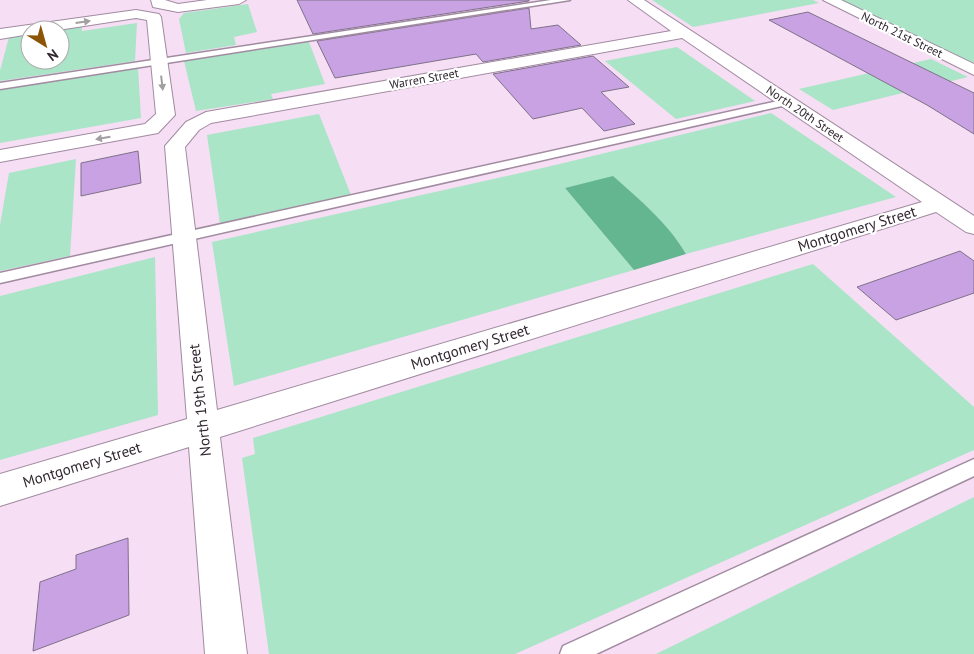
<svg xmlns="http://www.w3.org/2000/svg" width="974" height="654" font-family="'PT Sans',sans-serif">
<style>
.green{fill:#a9e5c6}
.forest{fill:#63b68f}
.building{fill:#c9a2e3;stroke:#7f7189}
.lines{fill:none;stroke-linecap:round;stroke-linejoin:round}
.lane-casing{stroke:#a18ba0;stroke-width:3}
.street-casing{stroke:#a18ba0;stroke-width:2}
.lane{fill:#fff;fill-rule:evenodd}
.street{fill:#fff;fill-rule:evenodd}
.oneway{fill:#a29ea1}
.labels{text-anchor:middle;stroke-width:4.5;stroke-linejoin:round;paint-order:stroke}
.far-street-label{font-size:12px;fill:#30272f;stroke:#fff}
.street-label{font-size:15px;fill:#30272f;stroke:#fff}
</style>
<rect width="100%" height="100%" fill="#f6def4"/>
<g class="green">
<polygon points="652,0 813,0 819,3 693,27"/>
<polygon points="840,0 974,0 974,64 857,8"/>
<polygon points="248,4 257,32 234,37 236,45 186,53 179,19 184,13"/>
<polygon points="137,23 135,61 0,81 0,71 9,37 30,34 30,60 60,60 60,30 56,30 82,26 82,31"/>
<polygon points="309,42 325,84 271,94 273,99 196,111 184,61"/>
<polygon points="677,47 755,101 676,119 605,61"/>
<polygon points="931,59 968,77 833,110 799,89"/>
<polygon points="138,68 141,118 0,143 0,90"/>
<path d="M771,113L896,197L686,254C668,223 640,200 613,177L565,188L634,270L234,386L212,242L547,167Z"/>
<polygon points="319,114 351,195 220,224 207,135"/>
<polygon points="76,159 70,256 0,271 0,225 9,173"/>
<polygon points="155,257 158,415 0,460 0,296"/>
<polygon points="813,264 974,407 974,450 515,654 269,654 242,458 255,454 253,438"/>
<polygon points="974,497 974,654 656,654"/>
</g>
<path class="forest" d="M613,176C640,200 668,223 686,254L634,270L565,188Z"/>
<g class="building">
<polygon points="297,0 529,0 529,1 313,34"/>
<polygon points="529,8 531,29 558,25 581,45 483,62 476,54 335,78 317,41"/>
<polygon points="808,12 974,93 974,134 927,105 769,20"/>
<polygon points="593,56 629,87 601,92 635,124 604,131 582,108 533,119 493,74"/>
<polygon points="138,151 141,183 81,196 81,163"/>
<polygon points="960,251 974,261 974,293 896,320 857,287"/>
<polygon points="128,538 129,615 33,651 40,582 76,569 76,555"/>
</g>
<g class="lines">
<defs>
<g id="lane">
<polygon points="551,0 570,0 0,89 0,83"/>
<polygon points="787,99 792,102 791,104 0,283 0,273"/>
<polygon points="974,459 974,476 596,654 560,654 563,646"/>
</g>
<g id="street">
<polygon points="151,0 165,0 178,4 207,0 246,0 239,4 178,12 153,7"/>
<path d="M628,0H644L974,216V234L966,232L936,212L220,437L247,654H205L189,447L0,506V474L187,419L165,146L186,122L206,112L671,31ZM682,38L922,202L217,410L185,147L199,130L211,123Z"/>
<polygon points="823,0 841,0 974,64 974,75"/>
<polygon points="136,10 159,14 161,17 175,115 158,133 0,162 0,150 145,124 156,114 147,20 136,18 58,30 30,30 30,34 0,39 0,29"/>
</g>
</defs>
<use href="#lane" class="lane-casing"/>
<use href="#street" class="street-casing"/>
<use href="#lane" class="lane"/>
<use href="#street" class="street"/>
</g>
<defs><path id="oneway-solid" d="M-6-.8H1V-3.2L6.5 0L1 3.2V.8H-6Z" transform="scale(1.25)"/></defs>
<g class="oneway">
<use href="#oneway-solid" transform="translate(83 22) rotate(-8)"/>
<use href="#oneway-solid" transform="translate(162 83) rotate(83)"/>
<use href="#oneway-solid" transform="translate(103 138) rotate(170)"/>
</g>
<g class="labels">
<g class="far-street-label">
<text transform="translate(902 35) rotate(26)" y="4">North 21st Street</text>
<text transform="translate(424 79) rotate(-10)" y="4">Warren Street</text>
<text transform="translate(805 114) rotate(34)" y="4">North 20th Street</text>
</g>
<g class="street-label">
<text transform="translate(857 229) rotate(-17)" y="5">Montgomery Street</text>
<text transform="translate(470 347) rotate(-17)" y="5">Montgomery Street</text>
<text transform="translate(200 400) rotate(-96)" y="5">North 19th Street</text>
<text transform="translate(82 465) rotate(-17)" y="5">Montgomery Street</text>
</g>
</g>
<g transform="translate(45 45) rotate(143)"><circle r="24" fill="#ffffff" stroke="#aca9ac"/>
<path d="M0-4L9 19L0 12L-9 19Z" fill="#8b5407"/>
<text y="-8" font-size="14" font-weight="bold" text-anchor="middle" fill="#30272f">N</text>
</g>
</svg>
